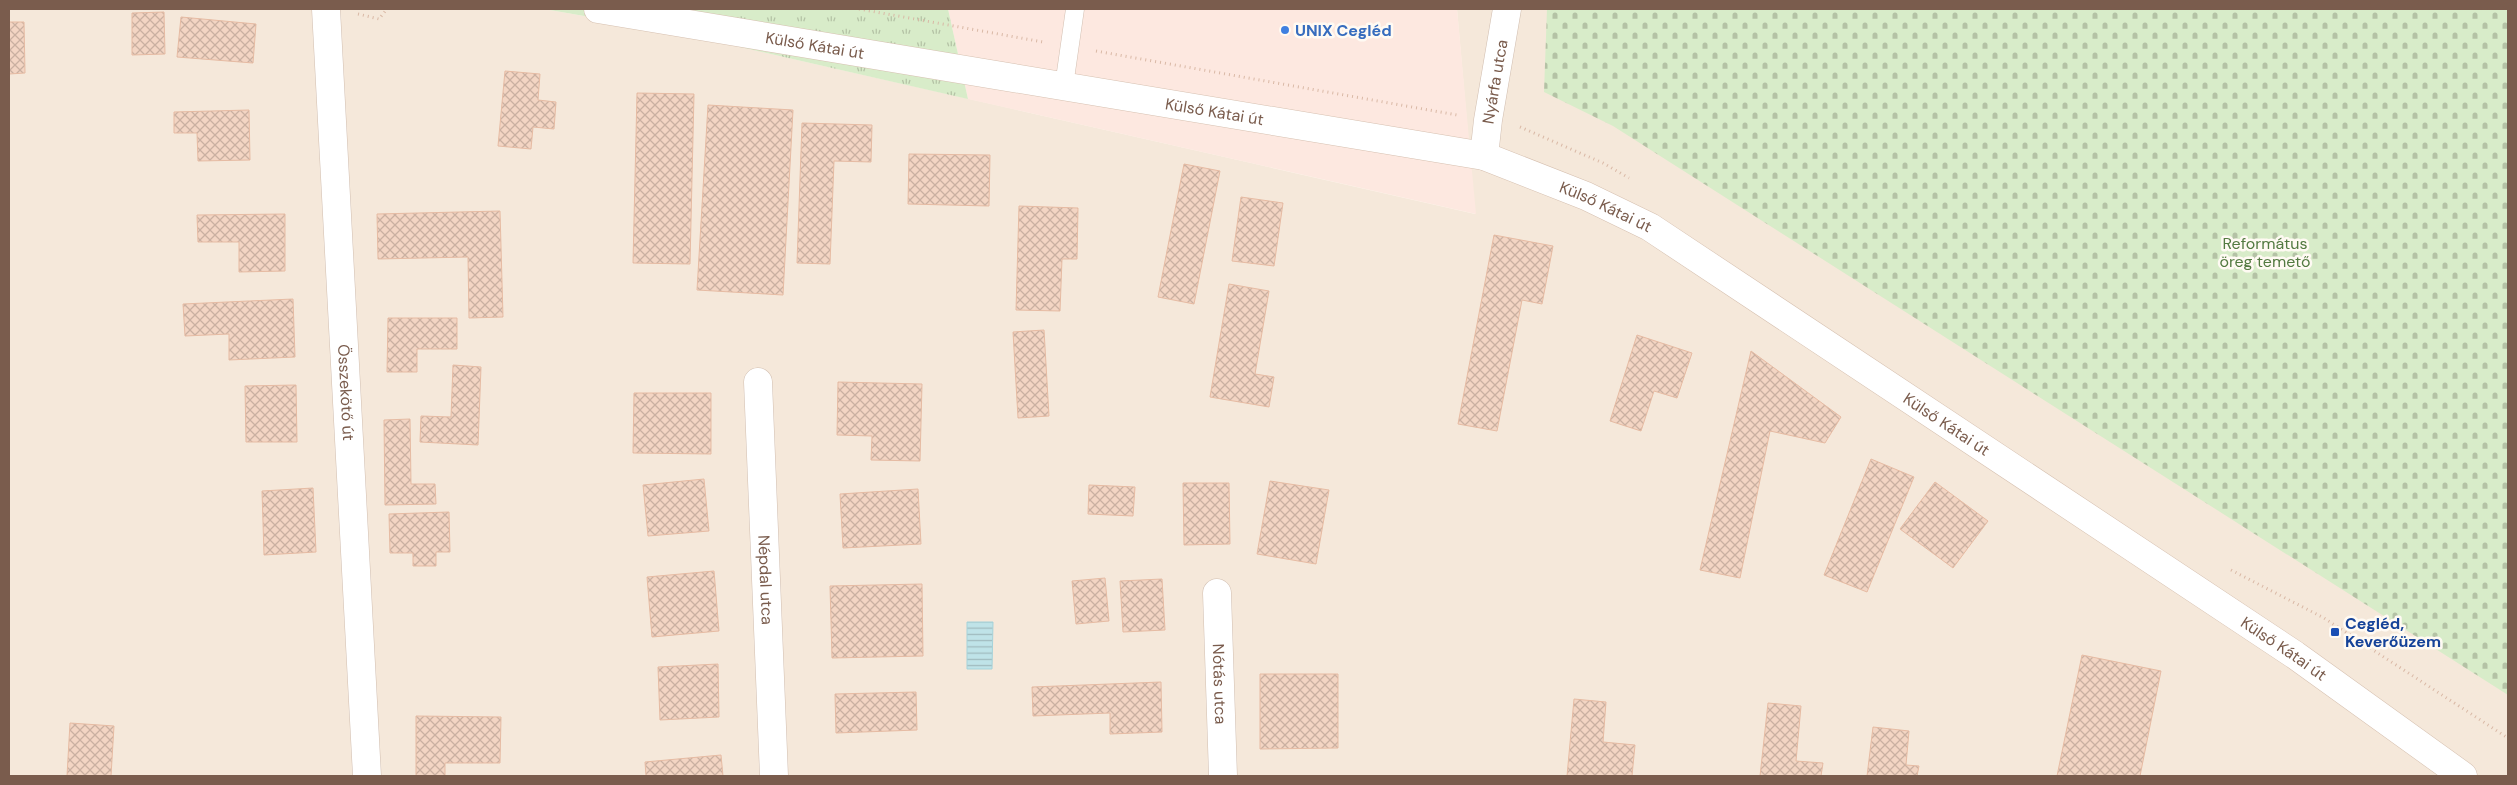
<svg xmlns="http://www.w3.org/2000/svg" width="2517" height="785" font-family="'DM Sans',sans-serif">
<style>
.residential{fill:#f5e8da}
.commercial{fill:#fde8e0}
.grass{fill:url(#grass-tufts)}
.cemetery{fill:url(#cemetery-stones)}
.water{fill:url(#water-rules);stroke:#a5d3da}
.building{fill:url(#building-cross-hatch);stroke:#e6bba3}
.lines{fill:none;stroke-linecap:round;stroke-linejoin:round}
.service-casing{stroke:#d1beb0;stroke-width:19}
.minor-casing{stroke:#d1beb0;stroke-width:29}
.secondary-casing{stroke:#d6c0b0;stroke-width:29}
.path{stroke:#d9b8a5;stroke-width:3;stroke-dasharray:1 4;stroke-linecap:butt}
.service{stroke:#fff;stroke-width:18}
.minor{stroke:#fff;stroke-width:28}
.secondary{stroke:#fff;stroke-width:28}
.shop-dot{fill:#3f7fe0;stroke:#fffaf3;stroke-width:2}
.transit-dot{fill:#1a4fb4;stroke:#fffaf3;stroke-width:2}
.labels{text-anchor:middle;stroke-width:5;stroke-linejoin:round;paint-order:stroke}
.shop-label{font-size:16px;font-weight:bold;fill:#366cbe;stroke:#fffaf3;text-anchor:start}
.street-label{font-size:16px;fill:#7a5c4d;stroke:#fffaf3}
.park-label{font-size:16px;fill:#537a41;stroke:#fffaf3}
.transit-label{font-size:16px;font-weight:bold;fill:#164399;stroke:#fffaf3;text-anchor:start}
</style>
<defs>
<pattern id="grass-tufts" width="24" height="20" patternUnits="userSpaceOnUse" patternTransform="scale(1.25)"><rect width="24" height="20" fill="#d8ecc9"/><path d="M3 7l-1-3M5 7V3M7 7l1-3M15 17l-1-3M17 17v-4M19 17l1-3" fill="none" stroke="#b4c2a5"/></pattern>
<pattern id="cemetery-stones" width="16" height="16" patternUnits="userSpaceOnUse" patternTransform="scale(1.25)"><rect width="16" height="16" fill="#d8ecc9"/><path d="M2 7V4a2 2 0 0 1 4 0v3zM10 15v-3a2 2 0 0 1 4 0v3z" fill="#b4c2a5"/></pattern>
<pattern id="water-rules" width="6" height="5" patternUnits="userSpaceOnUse" patternTransform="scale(1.25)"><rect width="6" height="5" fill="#bfe3e8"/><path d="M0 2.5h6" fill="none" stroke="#a0bbbe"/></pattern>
<pattern id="building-cross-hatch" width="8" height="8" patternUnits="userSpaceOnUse" patternTransform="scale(1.25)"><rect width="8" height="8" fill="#f3d5c3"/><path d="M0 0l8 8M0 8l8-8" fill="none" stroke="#cab0a1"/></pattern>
</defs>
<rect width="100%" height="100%" fill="#fdf6ec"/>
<polygon class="residential" points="9,9 544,9 670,31 1475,214 1457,9 2508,9 2508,776 9,776"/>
<polygon class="commercial" points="948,9 1457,9 1476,214 968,99"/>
<polygon class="grass" points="544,9 948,9 968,99 670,31"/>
<polygon class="cemetery" points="1547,9 2508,9 2508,695 1613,126 1544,92"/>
<polygon class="water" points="967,622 993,622 992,669 967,669"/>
<g class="building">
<polygon points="164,12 165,54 132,55 132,13"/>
<polygon points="181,17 256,24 253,63 177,57"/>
<polygon points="9,22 24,22 25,73 9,74"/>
<polygon points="505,71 540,74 538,100 556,102 554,129 533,127 531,149 498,146"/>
<polygon points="637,93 694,94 690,264 633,263"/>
<polygon points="708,105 793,110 783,295 697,290"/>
<polygon points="249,110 250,160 198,161 197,133 174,133 174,112"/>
<polygon points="802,123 872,125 871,162 834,161 830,264 797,263"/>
<polygon points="909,154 990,155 989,206 908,204"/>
<polygon points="1184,164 1220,171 1194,304 1158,297"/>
<polygon points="1241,197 1283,203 1274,266 1232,261"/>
<polygon points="1019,206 1078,208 1077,259 1062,259 1060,311 1016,310"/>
<polygon points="500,211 503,317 469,318 468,257 378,259 377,214"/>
<polygon points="285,214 285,271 239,272 239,242 198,242 197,215"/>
<polygon points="1494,235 1553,246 1542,304 1522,300 1497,431 1458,424"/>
<polygon points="1229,284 1269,291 1255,374 1274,377 1269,407 1210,397"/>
<polygon points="293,299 295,357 229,360 229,334 185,336 183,304"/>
<polygon points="388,318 457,318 457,349 417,349 417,372 387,372"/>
<polygon points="1044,330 1049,416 1018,418 1013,332"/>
<polygon points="1637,335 1692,353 1677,398 1654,391 1641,431 1610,421"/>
<polygon points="1751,351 1841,417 1825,443 1770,431 1740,578 1700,570"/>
<polygon points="453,365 481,367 478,445 420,442 421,416 451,417"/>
<polygon points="838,382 922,384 920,461 871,460 872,436 837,435"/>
<polygon points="296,385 297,442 246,442 245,386"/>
<polygon points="634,393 711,393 711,454 633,453"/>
<polygon points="410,419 411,484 435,484 436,504 385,505 384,420"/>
<polygon points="1871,459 1914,477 1867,592 1824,575"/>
<polygon points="704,479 709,531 648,536 643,485"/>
<polygon points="1270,481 1329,490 1316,564 1257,554"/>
<polygon points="1935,482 1988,521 1953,568 1900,529"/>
<polygon points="1183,483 1229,483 1230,544 1184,545"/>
<polygon points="1089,485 1135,487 1133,516 1088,514"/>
<polygon points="313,488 316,552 264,555 262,491"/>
<polygon points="918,489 921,544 843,548 840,494"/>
<polygon points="449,512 450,552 436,552 436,566 413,566 413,553 390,553 389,514"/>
<polygon points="714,571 719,631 652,637 647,577"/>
<polygon points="1105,578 1109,621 1076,624 1072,581"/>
<polygon points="1162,579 1165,630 1123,632 1120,581"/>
<polygon points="922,584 923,656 832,658 830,586"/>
<polygon points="2082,655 2161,671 2140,776 2057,776"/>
<polygon points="718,664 719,717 660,720 658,667"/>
<polygon points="1260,674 1338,674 1338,748 1260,749"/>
<polygon points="1161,682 1162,732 1110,734 1110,713 1033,716 1032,687"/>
<polygon points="916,692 917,730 836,733 835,694"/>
<polygon points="1574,699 1606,702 1603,742 1635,745 1632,776 1567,776"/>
<polygon points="1768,703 1801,706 1796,761 1823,763 1821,776 1760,776"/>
<polygon points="416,716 501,717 500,763 445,763 445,776 416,776"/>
<polygon points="70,723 114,726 111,776 67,776"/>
<polygon points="1873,727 1909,731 1906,765 1919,766 1917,776 1867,776"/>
<polygon points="721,755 723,776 646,776 645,762"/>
</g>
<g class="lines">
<defs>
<polyline id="service" points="1064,86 1075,9"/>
<g id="minor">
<path id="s1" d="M326,9L367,776"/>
<path id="s2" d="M1484,156L1488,120L1507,9"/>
<path id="s3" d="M758,382L774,776"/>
<path id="s4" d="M1217,593L1223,776"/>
</g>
<g id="secondary">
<path id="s5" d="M598,9L1484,156L1586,196L1650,227L2295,655L2463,776"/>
</g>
</defs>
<use href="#service" class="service-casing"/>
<use href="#minor" class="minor-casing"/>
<use href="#secondary" class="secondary-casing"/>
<g class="path">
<polyline points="859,9 1043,42"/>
<polyline points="358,14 379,19 387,9"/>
<polyline points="1096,51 1457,115"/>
<polyline points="1520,127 1603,163 1629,178"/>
<polyline points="2231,570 2324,618 2508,738"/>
</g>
<use href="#service" class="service"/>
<use href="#minor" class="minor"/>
<use href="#secondary" class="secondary"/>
</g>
<circle class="shop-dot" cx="1285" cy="30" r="5"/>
<rect class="transit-dot" x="2330" y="627" width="10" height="10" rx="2.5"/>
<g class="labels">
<g class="shop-label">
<text x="1295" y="36">UNIX Cegléd</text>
</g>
<g class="street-label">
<text dy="6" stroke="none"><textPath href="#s5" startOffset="220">Külső Kátai út</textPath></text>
<text dy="6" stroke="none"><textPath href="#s2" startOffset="75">Nyárfa utca</textPath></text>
<text dy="6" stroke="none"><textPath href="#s5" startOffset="625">Külső Kátai út</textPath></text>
<text dy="6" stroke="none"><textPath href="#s5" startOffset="1030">Külső Kátai út</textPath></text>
<text dy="6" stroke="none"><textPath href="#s1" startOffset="384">Összekötő út</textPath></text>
<text dy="6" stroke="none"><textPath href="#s5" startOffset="1435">Külső Kátai út</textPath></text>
<text dy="6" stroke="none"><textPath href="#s3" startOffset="198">Népdal utca</textPath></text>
<text dy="6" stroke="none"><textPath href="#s5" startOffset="1840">Külső Kátai út</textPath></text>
<text dy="6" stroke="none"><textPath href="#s4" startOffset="91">Nótás utca</textPath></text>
</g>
<g class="park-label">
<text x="2265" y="249">Református<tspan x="2265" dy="18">öreg temető</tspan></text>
</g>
<g class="transit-label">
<text x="2345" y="629">Cegléd,<tspan x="2345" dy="18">Keverőüzem</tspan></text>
</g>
</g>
<rect width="2517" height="785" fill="none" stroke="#7a5c4d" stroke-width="20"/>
</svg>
